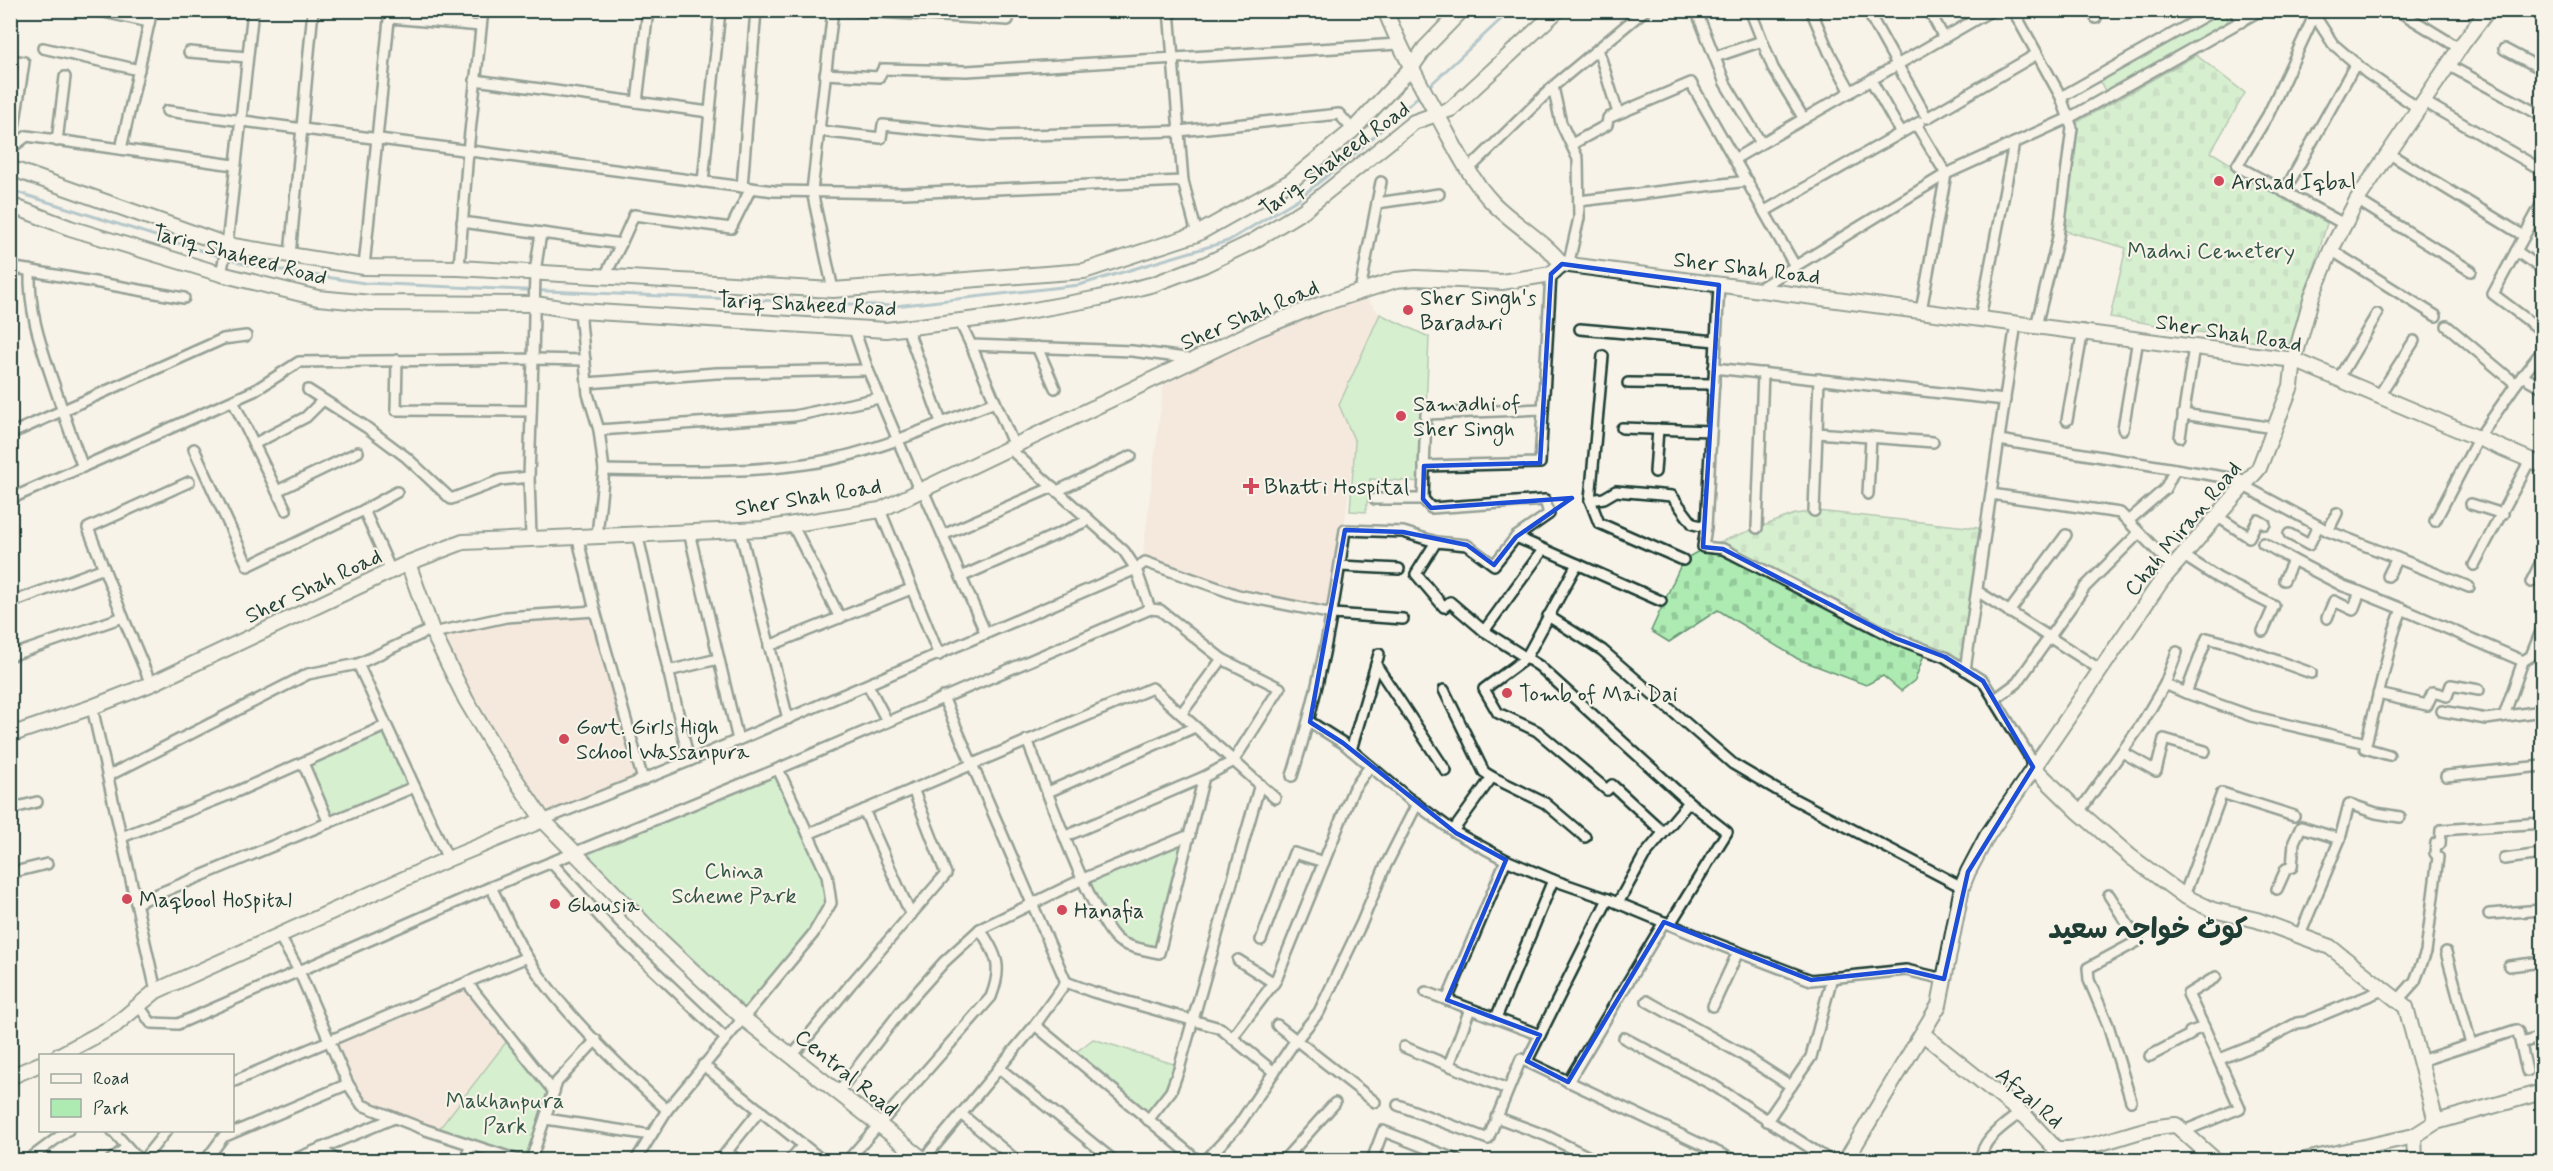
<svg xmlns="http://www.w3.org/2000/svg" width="2553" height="1171" font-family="Mynerve,'Playpen Sans Arabic',sans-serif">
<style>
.built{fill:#f2ded1}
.green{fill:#adebb2;stroke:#669473;stroke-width:1.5}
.cemetery{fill:url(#cemetery-stones);stroke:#669473;stroke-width:1.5}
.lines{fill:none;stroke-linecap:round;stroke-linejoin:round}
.stream{stroke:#6795a8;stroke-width:3}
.street-casing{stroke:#1f3d34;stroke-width:14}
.secondary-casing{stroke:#1f3d34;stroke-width:18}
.street{stroke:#f7f3e8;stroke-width:9}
.secondary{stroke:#f7f3e8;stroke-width:14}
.marked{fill:none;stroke:#1d4ed8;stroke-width:4.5;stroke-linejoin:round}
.poi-dot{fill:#d1495b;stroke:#f7f3e8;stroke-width:2}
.labels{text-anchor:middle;stroke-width:4.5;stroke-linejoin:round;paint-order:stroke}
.street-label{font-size:22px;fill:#1f3d34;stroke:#f7f3e8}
.poi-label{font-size:22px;fill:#1f3d34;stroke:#f7f3e8;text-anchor:start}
.park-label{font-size:22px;fill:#345747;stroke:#f7f3e8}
.district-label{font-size:28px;font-weight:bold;fill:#1f3d34;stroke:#f7f3e8}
</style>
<defs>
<pattern id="cemetery-stones" width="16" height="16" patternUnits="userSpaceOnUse" patternTransform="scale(1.5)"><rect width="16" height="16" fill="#adebb2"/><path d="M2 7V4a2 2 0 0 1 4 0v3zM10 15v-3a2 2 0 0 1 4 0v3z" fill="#94ca9a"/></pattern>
</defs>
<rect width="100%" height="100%" fill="#f7f3e8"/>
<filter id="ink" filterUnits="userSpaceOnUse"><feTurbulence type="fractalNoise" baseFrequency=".0167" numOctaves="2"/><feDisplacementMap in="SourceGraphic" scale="12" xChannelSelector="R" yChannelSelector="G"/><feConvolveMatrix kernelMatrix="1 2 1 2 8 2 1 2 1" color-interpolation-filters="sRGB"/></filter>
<g filter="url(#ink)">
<g class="built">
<polygon points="1360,291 1380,314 1339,405 1355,442 1333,614 1238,595 1152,563 1143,554 1164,378 1268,327"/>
<polygon points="595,611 643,781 548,821 470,698 438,630 477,618"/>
<polygon points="467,983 510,1037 436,1133 361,1106 333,1041"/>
</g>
<g class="green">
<polygon points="2220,12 2228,17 2227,25 2106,93 2100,81"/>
<polygon points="1380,314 1429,337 1423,482 1370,479 1366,512 1350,511 1355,442 1339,405"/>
<polygon points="385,726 414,787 329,823 303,763"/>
<polygon points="778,769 827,875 831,903 745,1017 581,852"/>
<polygon points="1190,835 1160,949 1120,943 1083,879"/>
<polygon points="510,1037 554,1092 531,1160 518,1160 436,1133"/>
<polygon points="1093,1039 1180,1066 1171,1091 1148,1120 1071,1056"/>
</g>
<g class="cemetery">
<polygon points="2196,55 2245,93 2211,152 2327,223 2291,348 2110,317 2126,248 2062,230 2077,122"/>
<polygon points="1817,511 1986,529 1965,670 1925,652 1915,680 1901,691 1883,676 1866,685 1798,659 1718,610 1669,642 1651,631 1683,560 1706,547 1795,514"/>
</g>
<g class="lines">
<g class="stream">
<polyline points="1426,89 1511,10"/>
<polyline points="10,190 244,264 364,283 895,306 1079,285 1228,241 1298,199 1358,151 1422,93"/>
</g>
<defs>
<g id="street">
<polyline points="95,10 149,22"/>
<polyline points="845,10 1008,20 1008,10"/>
<polyline points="1169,10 1183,181 1197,234"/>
<polyline points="1696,10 1725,83 1761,143"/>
<polyline points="1750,10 1773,68 1804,119"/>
<polyline points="1811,10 1829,52 1851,92"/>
<polyline points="1867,10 1927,118 2037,54"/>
<polyline points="1929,10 1944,38"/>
<polyline points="2013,10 2061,97 2072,128 2058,237 2036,326"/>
<polyline points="2092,10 2096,18"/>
<polyline points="2234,10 2241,22"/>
<polyline points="2311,10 2333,44 2367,73 2418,108"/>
<polyline points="2397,10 2459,48"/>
<polyline points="2314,16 2268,115 2237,166 2344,224"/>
<polyline points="390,18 481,26"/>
<polyline points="43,48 139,70"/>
<polyline points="1598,49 1618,113"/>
<polyline points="2504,49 2542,69"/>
<polyline points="189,52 247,57"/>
<polyline points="1715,57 1762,41"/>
<polyline points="10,60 24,62 11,148"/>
<polyline points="2448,65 2542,116"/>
<polyline points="825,74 879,77 883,69 967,71 1398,44"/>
<polyline points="475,80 709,112"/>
<polyline points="1871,80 1901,133"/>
<polyline points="1553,87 1561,123 1578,159 1579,218 1568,266"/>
<polyline points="2061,97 2215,10"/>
<polyline points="2423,101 2542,170"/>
<polyline points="637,102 648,10"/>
<polyline points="167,111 774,191 904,193 1183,181"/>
<polyline points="1916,124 1946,174 1921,311"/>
<polyline points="819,131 881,138 883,125 992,136 1179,131 1339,114 1353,130"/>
<polyline points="57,141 65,77"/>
<polyline points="1572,144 1607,125 1608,118 1691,83 1795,266"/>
<polyline points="10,149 27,136 234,165"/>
<polyline points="121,149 152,10"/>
<polyline points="2388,153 2524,236"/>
<polyline points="1736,158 1992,10"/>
<polyline points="1468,170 1557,83 1645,10"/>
<polyline points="703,182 720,10"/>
<polyline points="742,187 756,10"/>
<polyline points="2284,192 2356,63"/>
<polyline points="2357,200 2471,271"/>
<polyline points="1579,201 1748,181"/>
<polyline points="1377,203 1439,194"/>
<polyline points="2542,203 2493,294 2542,331"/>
<polyline points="1765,211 1920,122"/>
<polyline points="462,222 621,244 634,215 731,228 751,188"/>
<polyline points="2331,250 2436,316"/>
<polyline points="2516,251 2542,269"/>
<polyline points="290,255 313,10"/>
<polyline points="10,267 184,298"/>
<polyline points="364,267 390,10"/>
<polyline points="459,268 468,151 483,10"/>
<path d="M30,270C29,311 39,340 52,379C62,408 71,437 83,467"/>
<polyline points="221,274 227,245 253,10"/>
<polyline points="605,276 621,244"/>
<polyline points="1719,285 1706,527 1703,547 1723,549 1895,638 1945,657 1983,681 2028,754 2033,767"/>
<polyline points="1758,289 1946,174 2069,118 2261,10"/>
<polyline points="833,290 812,191 833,10"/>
<polyline points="1360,291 1381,182"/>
<polyline points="580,311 588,394 599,430 604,470 597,535"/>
<polyline points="1980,318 2014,143"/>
<polyline points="959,320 971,345 1132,351 1193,359"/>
<polyline points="2447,326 2516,384"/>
<polyline points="907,328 941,422"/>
<polyline points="854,329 868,370 920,492"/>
<polyline points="1580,329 1716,341"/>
<polyline points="971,345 1014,446"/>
<polyline points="1037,347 1055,388"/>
<polyline points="1603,356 1590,500 1604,498 1616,491 1672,496 1693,524 1706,527"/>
<polyline points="397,360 396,410 531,411"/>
<polyline points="1714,368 2005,400"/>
<polyline points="2522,376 2542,387"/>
<polyline points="2339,378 2377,314"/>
<polyline points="587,383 716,373 868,370"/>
<polyline points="1628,383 1714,384"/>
<polyline points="308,390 366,427 406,457 451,499 501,480 529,477 531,537"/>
<polyline points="2380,394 2414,341"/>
<polyline points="233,401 286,510"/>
<polyline points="2183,414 2274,428"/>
<polyline points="2067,420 2083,330"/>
<polyline points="1622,428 1711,431"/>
<polyline points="2123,429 2138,339"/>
<polyline points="599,430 794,416 879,398"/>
<polyline points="1817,433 1933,442"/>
<polyline points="10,434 223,339 246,336"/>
<polyline points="2180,437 2194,347"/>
<polyline points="1999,440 2248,481"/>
<polyline points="254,444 306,417 323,400"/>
<polyline points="194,449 248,566 364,510"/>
<polyline points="1010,449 1124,551 1136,569 1145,562 1238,595 1333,614 1403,619"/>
<polyline points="1424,466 1540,463 1551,274"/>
<path d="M604,470C675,471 747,474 818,462C880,451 936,424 995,402"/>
<polyline points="1655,472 1658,429"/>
<polyline points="529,477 533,359 585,360"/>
<polyline points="2244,486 2328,531 2337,513"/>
<polyline points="923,490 986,634"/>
<polyline points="277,491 358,452"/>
<polyline points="1057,491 1131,456"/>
<polyline points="1868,494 1871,437"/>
<polyline points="1991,494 2120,513 2173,567"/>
<polyline points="10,499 254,391 299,362 533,359 535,272 541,233"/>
<polyline points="1375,499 1423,499 1426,414 1543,409"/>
<polyline points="1590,500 1599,523 1683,560"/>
<polyline points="2471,504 2503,514"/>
<polyline points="880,510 939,655"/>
<polyline points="1814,511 1819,379"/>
<polyline points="2218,517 2249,537 2258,520 2265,524"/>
<polyline points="2128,521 2165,489 2175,469"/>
<polyline points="2435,521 2478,439 2516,384 2542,351"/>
<polyline points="792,524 840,618"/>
<polyline points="1757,528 1763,373"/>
<polyline points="740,530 788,719"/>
<polyline points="2328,531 2397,558 2388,576"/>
<polyline points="689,532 738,740"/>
<polyline points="637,533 689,761"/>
<polyline points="2289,534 2309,545 2318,526"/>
<polyline points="577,535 595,611"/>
<polyline points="943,535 1053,487"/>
<polyline points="1516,537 1661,601"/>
<polyline points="1436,542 1416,574 1444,607 1450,602 1484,631 1540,554"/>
<polyline points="2263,543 2293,560"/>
<polyline points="2184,556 2218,578 2274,606 2263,631"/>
<polyline points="2397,558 2469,587"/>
<polyline points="1577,564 1526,658 1484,689 1498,713 1537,731 1607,790 1612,785 1663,832"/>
<polyline points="2474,565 2530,460"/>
<polyline points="1340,566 1399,569"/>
<polyline points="391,571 364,510 397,492"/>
<polyline points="961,577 1089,520"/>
<polyline points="2284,580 2293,560 2343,586 2360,592"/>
<polyline points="2531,582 2542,560"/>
<polyline points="1977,591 2101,670"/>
<polyline points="10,603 104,568"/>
<polyline points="1150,609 1160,610 1222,659"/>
<polyline points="2009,612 2066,535"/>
<polyline points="1548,616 1602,650 1733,764 1777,790 1962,887"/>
<polyline points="123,617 88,528 189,482"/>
<polyline points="2327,618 2334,601 2353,610 2360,592 2402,609"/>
<polyline points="1484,631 1539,666 1689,802"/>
<polyline points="433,633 506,617 595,611 643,780"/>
<polyline points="769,646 911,589"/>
<polyline points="10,656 123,617 151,684"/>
<polyline points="2523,661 2531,656 2542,629"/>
<polyline points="358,664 448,859"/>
<polyline points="1376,665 1446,771"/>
<polyline points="1965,670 2016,323"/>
<polyline points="668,671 718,659"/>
<polyline points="2311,673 2234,645 2207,638 2186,693 2251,716 2366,743"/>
<polyline points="2165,684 2177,652"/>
<polyline points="868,685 887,721"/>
<polyline points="1444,690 1484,772 1492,777 1453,831"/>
<polyline points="2378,694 2427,705 2433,692 2447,696 2451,685 2479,690"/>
<polyline points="943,697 1066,982"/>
<polyline points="1994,700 2017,683 2085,587 2139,533"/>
<polyline points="92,707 156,991"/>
<polyline points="2442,711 2486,719 2542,711"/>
<polyline points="1181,714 1222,659 1280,688 1236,757"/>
<polyline points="1310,722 1343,743 1408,798 1456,833 1506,860 1553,880 1608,899 1712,942 1811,980 1906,970 1944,979"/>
<path d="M1027,740C1043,779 1092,921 1119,941C1129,948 1147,950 1159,953L1204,777"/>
<polyline points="1351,750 1379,654"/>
<polyline points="2122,752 2156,771 2164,739 2205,751"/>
<polyline points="2389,755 2365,748 2394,631 2402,609 2523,661 2504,716"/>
<polyline points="303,763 329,823"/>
<polyline points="108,776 308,674 358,664 432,629"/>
<path d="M1292,776C1318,696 1333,614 1345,530L1403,532L1436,542L1467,545L1494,565L1516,537L1549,514L1545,500L1431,508L1423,499"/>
<polyline points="2446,776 2542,766"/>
<polyline points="1492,777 1545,803 1585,837"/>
<polyline points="1048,792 1195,727"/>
<polyline points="10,809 37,802"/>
<polyline points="864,810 911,915"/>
<polyline points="2079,812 2141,725 2165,684 2186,693"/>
<polyline points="808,834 1152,688 1275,798"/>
<polyline points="1066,836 1204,777 1234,761"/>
<polyline points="122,837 236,792 385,726"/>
<polyline points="2504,859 2542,854"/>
<polyline points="551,862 611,929 725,1038"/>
<polyline points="10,873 47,864"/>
<path d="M491,887C503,910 513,935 527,957C559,1009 621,1068 667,1110"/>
<polyline points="2277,889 2286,869 2292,867 2294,842 2301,827 2340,839"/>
<polyline points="2109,895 2138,941 2088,968 2089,980 2108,1025 2131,1101"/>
<polyline points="2184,896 2222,793 2294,816"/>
<polyline points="136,903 414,787"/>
<polyline points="1618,903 1644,856 1689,802 1727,832 1670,924"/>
<polyline points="2489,914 2542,910"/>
<polyline points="279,935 299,971 348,1084 362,1105 426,1130 518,1160"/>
<polyline points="2300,935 2340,839 2349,804 2376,813 2400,817"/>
<polyline points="1261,940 1294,853 1324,862"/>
<polyline points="2446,952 2471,1044"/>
<polyline points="1238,960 1274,983"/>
<polyline points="2509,966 2542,962"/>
<polyline points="468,984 554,1092"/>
<polyline points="1426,992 1540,1035"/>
<polyline points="1447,1000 1506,860"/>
<polyline points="2398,1000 2415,981 2426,952 2438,857 2435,853 2436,843 2440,844 2441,830 2542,823"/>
<polyline points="1647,1001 1738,1052 1791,1086"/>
<polyline points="139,1006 151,1023 178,1024 491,887 778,769 1150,609 1136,569 689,761 543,820"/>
<polyline points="1713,1006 1738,952"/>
<polyline points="1496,1018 1553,880"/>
<polyline points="1035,1025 1197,1160"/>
<polyline points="1277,1025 1375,1102"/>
<polyline points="2204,1027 2188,994 2216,977"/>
<polyline points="1232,1038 1276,980 1353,790 1370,766"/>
<polyline points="1624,1038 1713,1085 1829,1160"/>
<polyline points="2521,1043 2542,1037"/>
<polyline points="1404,1047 1507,1089"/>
<polyline points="793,1055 850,985 946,874 913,789"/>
<polyline points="2150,1056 2190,1035 2190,1032 2204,1027 2240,1108 2184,1131"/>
<polyline points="2220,1059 2260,1043 2297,1023 2305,1022 2385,989"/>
<polyline points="1527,1061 1608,899"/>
<polyline points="2420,1061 2516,1030 2518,1032 2527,1071"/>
<polyline points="703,1065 822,1160"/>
<polyline points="1449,1065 1470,1009"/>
<polyline points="999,1068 1113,1160"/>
<polyline points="1274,1072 1293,1044 1319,1012 1362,922 1384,869 1417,804"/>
<polyline points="232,1082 527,957"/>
<polyline points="1568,1082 1664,922"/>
<polyline points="838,1092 904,1007 944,962 980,929 1083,879 1190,835"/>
<polyline points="1398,1105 1488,1139 1521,1059 1734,1160"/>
<polyline points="961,1114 1016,1160"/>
<polyline points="1496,1117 1547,1136 1595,1160"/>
<polyline points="546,1119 651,1135"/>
<polyline points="1148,1120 1171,1091 1179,1069 1260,784"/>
<polyline points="1767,1121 1811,1057 1832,977"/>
<polyline points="112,1130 139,1160"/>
<polyline points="320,1149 337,1160"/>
<polyline points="727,1152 737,1160"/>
<polyline points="28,1160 68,1130"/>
<polyline points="111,1160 127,1147"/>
<polyline points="143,1160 167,1130"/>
<polyline points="206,1160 223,1137 348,1084"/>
<polyline points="293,1160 394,1118"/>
<polyline points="465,1160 471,1145"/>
<polyline points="531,1160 557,1082 596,1040"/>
<polyline points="636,1160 667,1110 813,934 831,903 827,875 778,769"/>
<polyline points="720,1160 760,1110"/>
<polyline points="790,1160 803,1145"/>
<path d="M848,1160L991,997C1003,966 997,956 980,929"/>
<polyline points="923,1160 1035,1025 1066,982 1093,992 1220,1028 1274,1072 1238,1126 1206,1160"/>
<polyline points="1284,1160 1335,1103"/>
<polyline points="1372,1160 1383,1131 1457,1160"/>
<path d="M1981,1160C1981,1139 2005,1125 2020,1113"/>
</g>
<g id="secondary">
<path d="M1385,10C1400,48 1419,82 1439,118C1455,147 1470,179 1493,203C1515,225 1543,240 1562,264"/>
<polyline points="10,168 227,245 364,267 459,268 833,290 1084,271 1197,234 1291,181 1353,130 1411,68 1425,48 1462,10"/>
<polyline points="10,205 70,228 221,274 318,298 371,303 535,304 580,311 886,330 1002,316 1099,298 1154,284 1204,265 1252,242 1304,210 1414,122 1451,109 1558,10"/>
<polyline points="1562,264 2294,360 2542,465"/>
<polyline points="408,563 433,633 466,700 495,749 543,820 654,934 743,1018 924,1160"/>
<polyline points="10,735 92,707 151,684 408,563 463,542 764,529 880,510 1258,329 1319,305 1396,280 1416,278 1502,282 1551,274 1562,264"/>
<polyline points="2033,767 2079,812 2131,857 2184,896 2213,910 2257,920 2330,947 2406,1007 2436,1122"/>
<path d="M1923,1034L2026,1117L2056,1149C2097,1151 2135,1127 2176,1125L2215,1160"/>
<polyline points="58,1056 114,1026 156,991 448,859 543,820"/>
<polyline points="10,1077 40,1064"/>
<polyline points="1846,1160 1939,1005 1962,887 1968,872 1987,836 2162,580 2259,468 2291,386 2294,360 2312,296 2331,250 2357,200 2463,43 2488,10"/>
<polyline points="2305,1160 2414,1136"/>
<polyline points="2415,1160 2414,1136 2436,1122 2542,1092"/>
</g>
</defs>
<use href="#street" class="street-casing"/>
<use href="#secondary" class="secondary-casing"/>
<use href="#street" class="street"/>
<use href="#secondary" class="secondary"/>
</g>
</g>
<path d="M0 0H2553V1171H0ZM1562,264L1719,285L1703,547L1723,549L1895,638L1945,657L1983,681L2033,767L1968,872L1944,979L1906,970L1811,980L1664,922L1568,1082L1527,1061L1540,1035L1447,1000L1506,860L1456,833L1343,743L1310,722L1345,530L1403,532L1467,545L1494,565L1516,537L1572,498L1431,508L1423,499L1424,466L1540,463L1551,274Z" fill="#f7f3e8" fill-opacity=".55" fill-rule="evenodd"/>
<path class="marked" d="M1562,264L1719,285L1703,547L1723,549L1895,638L1945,657L1983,681L2033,767L1968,872L1944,979L1906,970L1811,980L1664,922L1568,1082L1527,1061L1540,1035L1447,1000L1506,860L1456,833L1343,743L1310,722L1345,530L1403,532L1467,545L1494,565L1516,537L1572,498L1431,508L1423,499L1424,466L1540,463L1551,274Z"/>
<g class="poi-dot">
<circle cx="2219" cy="181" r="6"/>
<circle cx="1408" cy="310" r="6"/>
<circle cx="1401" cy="416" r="6"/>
<path d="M1248 477h6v6h6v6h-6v6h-6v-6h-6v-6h6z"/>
<circle cx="1507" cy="693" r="6"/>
<circle cx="564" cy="739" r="6"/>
<circle cx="127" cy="899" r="6"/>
<circle cx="555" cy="904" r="6"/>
<circle cx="1062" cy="910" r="6"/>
</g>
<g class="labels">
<g class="street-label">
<text transform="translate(1334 158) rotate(-36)" y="8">Tariq Shaheed Road</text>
<text transform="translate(240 254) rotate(15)" y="8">Tariq Shaheed Road</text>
<text transform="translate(1747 267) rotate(7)" y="8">Sher Shah Road</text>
<text transform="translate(807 303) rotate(3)" y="8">Tariq Shaheed Road</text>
<text transform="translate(1249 314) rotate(-23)" y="8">Sher Shah Road</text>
<text transform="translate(2229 332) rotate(9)" y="8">Sher Shah Road</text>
<text transform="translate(808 496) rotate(-9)" y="8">Sher Shah Road</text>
<text transform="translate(2182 528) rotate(-50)" y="8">Chah Miran Road</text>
<text transform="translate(313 585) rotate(-25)" y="8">Sher Shah Road</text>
<text transform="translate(847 1072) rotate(39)" y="8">Central Road</text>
<text transform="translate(2030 1097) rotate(41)" y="8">Afzal Rd</text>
</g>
<g class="poi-label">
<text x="2231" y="189">Arshad Iqbal</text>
<text x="1420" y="305">Sher Singh's<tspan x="1420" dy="25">Baradari</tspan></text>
<text x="1413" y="411">Samadhi of<tspan x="1413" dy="25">Sher Singh</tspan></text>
<text x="1264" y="494">Bhatti Hospital</text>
<text x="1519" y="701">Tomb of Mai Dai</text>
<text x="576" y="734">Govt. Girls High<tspan x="576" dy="25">School Wassanpura</tspan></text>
<text x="139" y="907">Maqbool Hospital</text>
<text x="567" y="912">Ghousia</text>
<text x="1074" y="918">Hanafia</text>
</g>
<g class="park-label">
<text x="2211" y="258">Madni Cemetery</text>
<text x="734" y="878">China<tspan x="734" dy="25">Scheme Park</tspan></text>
<text x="505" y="1108">Makhanpura<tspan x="505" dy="25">Park</tspan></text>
</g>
<g class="district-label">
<text x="2148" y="938">کوٹ خواجہ سعید</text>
</g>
</g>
<rect width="2553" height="1171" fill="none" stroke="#f7f3e8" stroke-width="36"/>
<rect x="18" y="18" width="2517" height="1135" fill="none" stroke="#1f3d34" stroke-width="2" filter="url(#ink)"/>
<rect x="39" y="1054" width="195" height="78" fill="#f7f3e8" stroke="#a1aaa0" stroke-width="1.5"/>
<rect x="51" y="1074" width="30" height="9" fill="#f7f3e8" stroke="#a1aaa0" stroke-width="1.5"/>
<text x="93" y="1084" font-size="18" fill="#1f3d34">Road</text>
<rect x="51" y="1099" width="30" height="18" fill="#adebb2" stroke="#a1aaa0" stroke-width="1.5"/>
<text x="93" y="1114" font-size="18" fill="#1f3d34">Park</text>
</svg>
